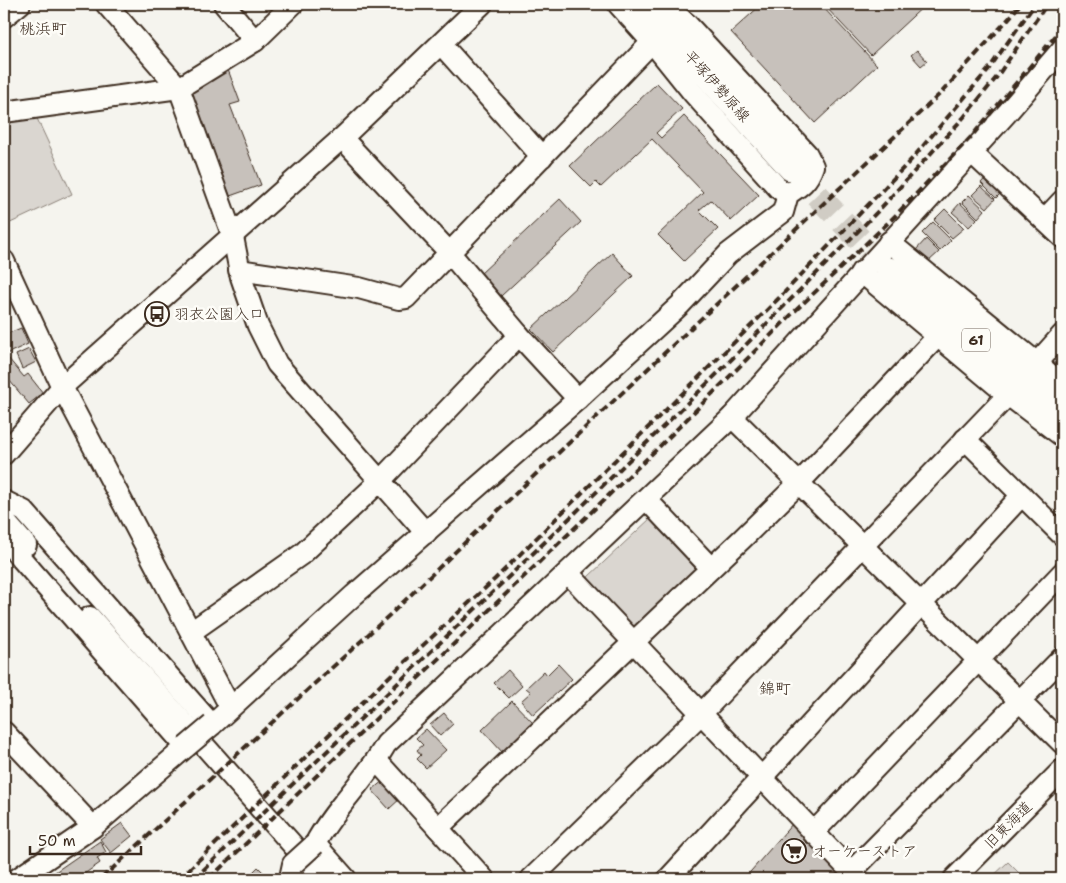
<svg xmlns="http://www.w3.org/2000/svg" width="1066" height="883" font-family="'Shantell Sans','Klee One',sans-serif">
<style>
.green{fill:#dad6d0;stroke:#8a8077}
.building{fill:#c7c1bb;stroke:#3b2a1e}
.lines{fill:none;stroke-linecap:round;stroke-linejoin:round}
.major-tunnel{stroke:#d0ccc4;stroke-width:25;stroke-dasharray:25 12;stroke-linecap:butt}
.minor-casing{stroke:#3b2a1e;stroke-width:24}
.major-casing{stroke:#3b2a1e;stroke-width:29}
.minor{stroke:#fdfcf7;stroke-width:20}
.major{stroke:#fdfcf7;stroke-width:25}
.rail{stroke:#3b2a1e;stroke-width:4;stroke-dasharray:8 4;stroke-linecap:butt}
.minor-bridge-casing{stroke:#3b2a1e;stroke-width:24;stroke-linecap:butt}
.minor-bridge{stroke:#fdfcf7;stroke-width:20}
.labels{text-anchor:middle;stroke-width:5;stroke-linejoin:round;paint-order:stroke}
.shield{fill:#fdfcf7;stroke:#75695f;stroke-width:1}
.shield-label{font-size:14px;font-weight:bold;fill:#3b2a1e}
.street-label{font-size:15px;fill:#3b2a1e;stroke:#fdfcf7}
.poi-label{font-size:15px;fill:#3b2a1e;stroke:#fdfcf7;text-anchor:start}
.neighbourhood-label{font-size:16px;fill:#3b2a1e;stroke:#fdfcf7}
</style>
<rect width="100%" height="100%" fill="#f5f4ee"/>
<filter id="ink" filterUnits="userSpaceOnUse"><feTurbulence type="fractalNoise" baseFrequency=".02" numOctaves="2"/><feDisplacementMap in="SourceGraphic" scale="10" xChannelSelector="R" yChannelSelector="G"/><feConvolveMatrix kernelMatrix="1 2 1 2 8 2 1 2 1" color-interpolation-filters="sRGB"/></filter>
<g filter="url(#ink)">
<g class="green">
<polygon points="34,112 72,194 4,226 4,116"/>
<polygon points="652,517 699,567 635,629 630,627 588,582 588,577"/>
<polygon points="1008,862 1025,879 990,879"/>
</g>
<g class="building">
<polygon points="762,4 820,4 877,65 815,123 731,32"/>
<polygon points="823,4 926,4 871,55"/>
<polygon points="917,50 927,61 921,66 911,55"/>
<polygon points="227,67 240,102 230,105 261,185 230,196 191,92"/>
<polygon points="657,83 682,109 656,133 661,138 684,116 759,195 731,221 711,200 699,210 718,229 684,261 658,235 703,192 652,139 601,187 596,182 591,187 570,166"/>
<polygon points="990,173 1006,188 996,198 981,183"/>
<polygon points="981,186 995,199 987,208 972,195"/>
<polygon points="969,195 985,210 978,218 962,202"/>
<polygon points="560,199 581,222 501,296 480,274"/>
<polygon points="960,203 977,219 969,227 952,212"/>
<polygon points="945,209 964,228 952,238 934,220"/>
<polygon points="933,222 951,240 940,251 922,233"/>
<polygon points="926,239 939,252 928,262 916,250"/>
<polygon points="612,253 633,276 553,352 531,329"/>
<polygon points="21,328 28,344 4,355 4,335"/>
<polygon points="29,349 36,362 22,369 16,355"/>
<polygon points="8,358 24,377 28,374 43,393 29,404 4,374 4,361"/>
<polygon points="558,664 572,679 533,715 521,701 531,692 526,688 544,671 547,675"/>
<polygon points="508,670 522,686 509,698 494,683"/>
<polygon points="512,701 534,724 503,753 482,730"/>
<polygon points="444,713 453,724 440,736 430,725"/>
<polygon points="426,729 446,750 426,768 417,759 421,755 417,750 423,745 416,738"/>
<polygon points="384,780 402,797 389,809 372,790"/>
<polygon points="122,823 132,836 111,853 100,839"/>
<polygon points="793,823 847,879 744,879"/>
<polygon points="100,841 106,852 97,858 100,863 77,879 45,879"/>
<polygon points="258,867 270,879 246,879"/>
</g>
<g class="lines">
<polyline class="major-tunnel" points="791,168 889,270"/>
<defs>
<g id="minor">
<polyline points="106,4 179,88 233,237 241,277 258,326 277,364 426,533"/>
<polyline points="224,4 255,41"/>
<polyline points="618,4 652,42 693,93 779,189 788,194"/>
<polyline points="4,17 20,4"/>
<polyline points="441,44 542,157"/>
<polyline points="4,112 179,88 255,41 293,4"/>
<polyline points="342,138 449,252 519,335 578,399"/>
<polyline points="971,152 1062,237"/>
<polyline points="1044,220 1062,201"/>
<polyline points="889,242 1037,363 1062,385"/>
<polyline points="4,261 62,387 230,707"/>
<polyline points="239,270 359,288 399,299 406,298 652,42"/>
<polyline points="861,272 1008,395 1062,436"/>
<polyline points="1037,363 1062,335"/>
<polyline points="732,417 1062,743"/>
<polyline points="965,439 1062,535"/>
<polyline points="4,454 62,387 342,138 482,4"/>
<polyline points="646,499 711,568"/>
<path d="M4,501L24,511L212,725L354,595L578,399L680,305L728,254L783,212L788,194C801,186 808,181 813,166L807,154L686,23L664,4"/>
<polyline points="4,520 26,545"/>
<polyline points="4,539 186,747 93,827 17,879"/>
<polyline points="568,573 858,879"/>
<polyline points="90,617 323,879"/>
<polyline points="191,632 302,554 379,482 519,335"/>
<polyline points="4,732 93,827"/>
<polyline points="377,761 484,879"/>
<polyline points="438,828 742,539 799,483 937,337"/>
<polyline points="813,833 1062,573"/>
<polyline points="293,864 291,873 296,879"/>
<polyline points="851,872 1062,658"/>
<path d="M346,879L315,844C334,808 366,780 386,744L732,417L1007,113L1062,49"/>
<polyline points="531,879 701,714 1008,395"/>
<polyline points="668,879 1022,495"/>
<polyline points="954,879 1062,770"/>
</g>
<g id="major">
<polyline points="642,4 791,168"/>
<polyline points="889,270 1062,411"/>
</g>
</defs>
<use href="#minor" class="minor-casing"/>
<use href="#major" class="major-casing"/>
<use href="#minor" class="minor"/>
<use href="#major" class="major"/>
<g class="rail">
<polyline points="101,879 395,610 537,473 942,92 1011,16 1020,4"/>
<polyline points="179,879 394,672 495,579 779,298 911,160 988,70 1035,4"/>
<polyline points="194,879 574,514 721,370 879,210 964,117 996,78 1047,4"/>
<polyline points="209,879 659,447 794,312 891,220 971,137 1062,28"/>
</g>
<defs>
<g id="minor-bridge">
<polyline points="186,747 212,725"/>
<polyline points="293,864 315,844"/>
</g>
</defs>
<use href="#minor-bridge" class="minor-bridge-casing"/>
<use href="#minor-bridge" class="minor-bridge"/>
</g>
</g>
<defs>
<symbol id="bus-ring" viewBox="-11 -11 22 22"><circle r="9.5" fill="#fdfcf7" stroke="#3b2a1e" stroke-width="1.5"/><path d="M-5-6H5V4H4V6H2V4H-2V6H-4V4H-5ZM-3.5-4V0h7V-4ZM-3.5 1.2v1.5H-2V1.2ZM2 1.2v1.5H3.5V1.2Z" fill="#3b2a1e"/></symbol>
<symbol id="supermarket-ring" viewBox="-11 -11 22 22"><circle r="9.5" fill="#fdfcf7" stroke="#3b2a1e" stroke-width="1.5"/><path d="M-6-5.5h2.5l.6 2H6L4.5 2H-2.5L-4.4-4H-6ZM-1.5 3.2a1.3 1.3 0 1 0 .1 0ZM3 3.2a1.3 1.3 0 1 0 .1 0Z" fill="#3b2a1e"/></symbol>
</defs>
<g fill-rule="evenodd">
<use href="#bus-ring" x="143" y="300" width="28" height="28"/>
<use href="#supermarket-ring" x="780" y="837" width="28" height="28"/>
</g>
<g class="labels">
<rect class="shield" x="962" y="328.5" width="28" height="23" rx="4"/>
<g class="shield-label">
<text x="976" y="345">61</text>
</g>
<g class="street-label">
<text transform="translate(717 86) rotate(48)" y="5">平塚伊勢原線</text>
<text transform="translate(1008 825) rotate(-45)" y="5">旧東海道</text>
</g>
<g class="poi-label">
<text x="174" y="319">羽衣公園入口</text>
<text x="812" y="856">オーケーストア</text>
</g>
<g class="neighbourhood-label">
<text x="43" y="34">桃浜町</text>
<text x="775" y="694">錦町</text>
</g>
</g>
<rect width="1066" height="883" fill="none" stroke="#fdfcf7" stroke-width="20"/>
<rect x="10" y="10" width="1046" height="863" fill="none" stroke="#3b2a1e" stroke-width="2" filter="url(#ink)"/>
<path d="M30 846v8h111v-8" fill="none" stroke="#3b2a1e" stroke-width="2.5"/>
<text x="38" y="846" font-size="15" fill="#3b2a1e" stroke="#fdfcf7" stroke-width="4" paint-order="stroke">50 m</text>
</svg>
